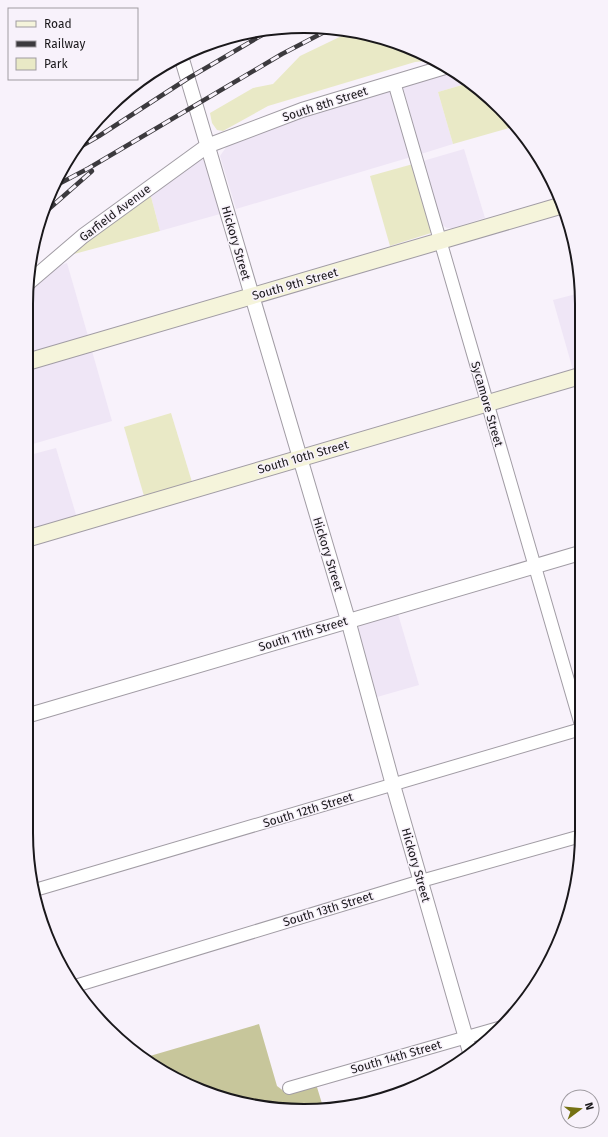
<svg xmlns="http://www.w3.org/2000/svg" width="608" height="1137" font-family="'Fira Sans',sans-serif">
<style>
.built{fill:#efe6f6}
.green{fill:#e9e9c6}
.forest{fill:#c7c69b}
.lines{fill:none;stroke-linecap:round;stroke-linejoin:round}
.minor-casing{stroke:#a19ca4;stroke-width:14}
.tertiary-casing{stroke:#a19ca4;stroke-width:16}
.secondary-casing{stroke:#a19ca4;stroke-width:18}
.minor{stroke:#fff;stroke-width:12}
.tertiary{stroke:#fff;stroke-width:14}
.secondary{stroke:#f5f4db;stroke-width:16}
.rail-casing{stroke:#3c3a3e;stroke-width:4.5}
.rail{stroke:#f8f2fb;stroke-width:3;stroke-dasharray:9;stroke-linecap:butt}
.labels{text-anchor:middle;stroke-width:3;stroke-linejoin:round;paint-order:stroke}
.street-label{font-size:12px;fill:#1a181b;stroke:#f8f2fb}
.rim{fill:none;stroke:#1a181b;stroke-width:2}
</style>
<rect width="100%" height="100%" fill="#f8f2fb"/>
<g class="built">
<polygon points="450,70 469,83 438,92 453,144 421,154 403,87 405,84"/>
<polygon points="391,89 411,157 236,209 220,156 229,143 255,132"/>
<polygon points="464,149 485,218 452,228 447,228 442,225 423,161"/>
<polygon points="200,159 205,160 220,214 160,231 150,193"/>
<polygon points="67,263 88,336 27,353 27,293 54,268"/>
<polygon points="580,293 580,368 573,370 553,300"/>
<polygon points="92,351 112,421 26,446 26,370"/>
<polygon points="56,448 77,518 26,532 26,456"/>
<polygon points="398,614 419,685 377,697 358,628 362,624"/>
</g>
<g class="green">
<path d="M352,31C379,36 411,44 435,60L415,62L268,106L223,131L217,130L212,123L210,113L253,88L273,84L300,56Z"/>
<polygon points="469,83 487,95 516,126 453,144 438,92"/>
<polygon points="413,164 432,228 431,233 390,246 370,176"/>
<polygon points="150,193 160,231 74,254 75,249"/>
<polygon points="171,413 192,482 144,496 124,427"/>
</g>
<polygon class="forest" points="259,1024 277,1086 285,1092 316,1084 324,1110 232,1102 150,1064 143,1058"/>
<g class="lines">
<defs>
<g id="minor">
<polyline points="394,82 581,725"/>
<polyline points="35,890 581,729"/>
<polyline points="75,986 421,881 581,836"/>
<polyline points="289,1088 502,1027"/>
</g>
<g id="tertiary">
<polyline points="181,56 348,620 393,785 470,1052"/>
<polyline points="27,284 83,236 207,146 302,110 445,67"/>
<polyline points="26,716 580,553"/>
</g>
<g id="secondary">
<polyline points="27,362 563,205"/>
<polyline points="26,539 580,376"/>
</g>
</defs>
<use href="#minor" class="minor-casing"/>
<use href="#tertiary" class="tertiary-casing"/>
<use href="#secondary" class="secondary-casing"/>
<use href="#minor" class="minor"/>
<use href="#tertiary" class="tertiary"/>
<use href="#secondary" class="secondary"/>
<defs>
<g id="rail">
<polyline points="73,151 99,136 187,79 274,28"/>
<polyline points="53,187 89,168 282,54 332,28"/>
<polyline points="42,215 92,171"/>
</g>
</defs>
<use href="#rail" class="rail-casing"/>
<use href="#rail" class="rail"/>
</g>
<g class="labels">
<g class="street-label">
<text transform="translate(325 104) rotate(-18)" y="4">South 8th Street</text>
<text transform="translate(115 213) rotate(-37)" y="4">Garfield Avenue</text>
<text transform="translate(236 243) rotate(74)" y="4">Hickory Street</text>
<text transform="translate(295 284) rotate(-16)" y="4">South 9th Street</text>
<text transform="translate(487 404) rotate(74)" y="4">Sycamore Street</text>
<text transform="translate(303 457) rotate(-16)" y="4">South 10th Street</text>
<text transform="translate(328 554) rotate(73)" y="4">Hickory Street</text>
<text transform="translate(303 634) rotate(-17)" y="4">South 11th Street</text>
<text transform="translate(308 810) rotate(-17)" y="4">South 12th Street</text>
<text transform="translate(416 865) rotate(74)" y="4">Hickory Street</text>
<text transform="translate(328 909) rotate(-17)" y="4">South 13th Street</text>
<text transform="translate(396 1057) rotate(-16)" y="4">South 14th Street</text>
</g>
</g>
<path d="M0 0H608V1137H0ZM304 33H304A271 271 0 0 1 575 304V833A271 271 0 0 1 304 1104H304A271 271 0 0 1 33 833V304A271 271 0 0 1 304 33Z" fill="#f8f2fb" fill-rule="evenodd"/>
<path class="rim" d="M304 33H304A271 271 0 0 1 575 304V833A271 271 0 0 1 304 1104H304A271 271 0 0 1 33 833V304A271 271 0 0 1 304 33Z"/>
<rect x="8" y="8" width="130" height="72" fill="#f8f2fb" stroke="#9f9ba1"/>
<rect x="16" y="21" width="20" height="6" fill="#f5f4db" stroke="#9f9ba1"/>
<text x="44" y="28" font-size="12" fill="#1a181b">Road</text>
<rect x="16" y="41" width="20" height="6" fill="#3c3a3e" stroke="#9f9ba1"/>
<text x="44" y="48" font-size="12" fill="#1a181b">Railway</text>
<rect x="16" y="58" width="20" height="12" fill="#e9e9c6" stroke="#9f9ba1"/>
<text x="44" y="68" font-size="12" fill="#1a181b">Park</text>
<g transform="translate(580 1109) rotate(74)"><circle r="19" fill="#f8f2fb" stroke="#9f9ba1"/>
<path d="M0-3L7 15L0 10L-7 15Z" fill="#757113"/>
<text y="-6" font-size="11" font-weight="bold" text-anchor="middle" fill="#1a181b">N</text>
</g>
</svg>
